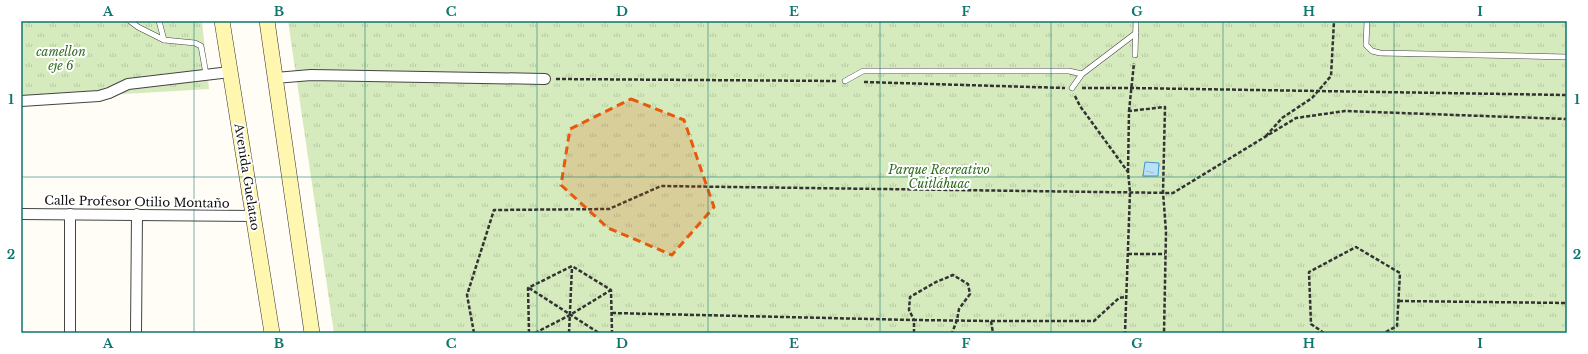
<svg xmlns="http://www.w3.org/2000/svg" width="1588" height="354" font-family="'Libre Baskerville',serif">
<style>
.park{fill:url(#park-tufts)}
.water{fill:url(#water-ripples);stroke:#3f96cf}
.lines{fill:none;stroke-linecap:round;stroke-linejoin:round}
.service-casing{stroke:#444;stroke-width:6}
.minor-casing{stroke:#444;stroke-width:12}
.secondary-casing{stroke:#333;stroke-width:16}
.path{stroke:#333;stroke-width:2.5;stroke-dasharray:4 2;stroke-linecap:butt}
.service{stroke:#fff;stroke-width:5}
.minor{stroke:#fff;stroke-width:10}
.secondary{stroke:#fff6b0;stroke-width:15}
.marked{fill:#e8590c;fill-opacity:0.2;stroke:#e8590c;stroke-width:3;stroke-dasharray:8 5;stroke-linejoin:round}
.grid{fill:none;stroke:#0f766e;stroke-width:1;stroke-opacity:0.55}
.labels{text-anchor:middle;stroke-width:4;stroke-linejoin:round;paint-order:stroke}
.park-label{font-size:12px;font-style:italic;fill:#2f6b1f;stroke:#fff}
.street-label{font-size:12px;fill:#111;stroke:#fff}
.neatline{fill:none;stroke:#0f766e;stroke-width:1.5}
.grid-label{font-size:13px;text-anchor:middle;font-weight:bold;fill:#0f766e}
</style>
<defs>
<pattern id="park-tufts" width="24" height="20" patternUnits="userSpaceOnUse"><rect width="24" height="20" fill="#d5ebbd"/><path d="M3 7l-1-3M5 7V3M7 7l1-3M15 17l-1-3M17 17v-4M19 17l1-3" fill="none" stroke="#b6c8a1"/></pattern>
<pattern id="water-ripples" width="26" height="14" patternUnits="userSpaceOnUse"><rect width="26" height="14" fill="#b9e0f7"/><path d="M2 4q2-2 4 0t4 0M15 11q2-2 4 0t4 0" fill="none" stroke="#9ebfd3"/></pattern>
</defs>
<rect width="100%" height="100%" fill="#fffdf5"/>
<g class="park">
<polygon points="21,21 202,21 209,89 21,100"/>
<polygon points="288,21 1567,21 1567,333 334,333"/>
</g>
<polygon class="water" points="1145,162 1159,163 1158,176 1143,176"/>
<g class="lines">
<defs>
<g id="service">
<polyline points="130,21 138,27 164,40"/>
<polyline points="159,21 164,40 195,43 201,46 206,74"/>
<polyline points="1367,21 1366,45 1372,51 1380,53 1567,57"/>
<polyline points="1135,55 1136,21"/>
<polyline points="845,81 863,71 1069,71 1082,74"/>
<polyline points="1072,88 1082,74 1136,33"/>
</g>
<g id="minor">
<polyline points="275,78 311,75 545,79"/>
<polyline points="21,101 99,96 109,93 128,84 230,72"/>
<polyline points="21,214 253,216"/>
<polyline points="70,214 70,333"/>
<polyline points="136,333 137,214"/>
</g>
<g id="secondary">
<polyline points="222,21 272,333"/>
<polyline points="267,21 312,333"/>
</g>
</defs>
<use href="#service" class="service-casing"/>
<use href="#minor" class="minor-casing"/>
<use href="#secondary" class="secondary-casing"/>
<g class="path">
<polyline points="556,79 837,81"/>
<polyline points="864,82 1065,88"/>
<polyline points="1082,88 1131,88 1567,95"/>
<polyline points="1075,96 1080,106 1128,172 1130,192 1125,333"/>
<polyline points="1129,111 1134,63"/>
<polyline points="1266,136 1282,118 1312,98 1331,76 1334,21"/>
<polyline points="1128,172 1129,111 1165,107 1163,192 1166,232 1164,333"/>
<polyline points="1128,254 1165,254"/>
<polyline points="529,288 599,333"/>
<polyline points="1399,301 1567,303"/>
<polyline points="612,313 914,320 909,310 910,297 936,282 953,275 968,284 970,294 959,309 957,320 952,333"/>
<polyline points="991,321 1094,321 1119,298 1126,297"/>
<polyline points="474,333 467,295 494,210 609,209 661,186 1173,193 1296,118 1345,111 1567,119"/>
<polyline points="529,333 528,288 572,266 611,290 612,333"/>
<polyline points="535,333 570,315 611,290"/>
<polyline points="569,333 572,267"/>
<polyline points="914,333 914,320 991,321 993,333"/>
<polyline points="1324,333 1311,324 1309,272 1356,247 1400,273 1397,326 1384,333"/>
</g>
<use href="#service" class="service"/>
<use href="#minor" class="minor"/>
<use href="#secondary" class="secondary"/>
</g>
<path class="marked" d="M631,99L684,120L714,207L672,255L608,228L561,185L570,129Z"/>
<path class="grid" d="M194,21V333M365,21V333M537,21V333M708,21V333M880,21V333M1051,21V333M1223,21V333M1394,21V333M21,177H1567"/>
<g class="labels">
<g class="park-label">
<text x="61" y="56">camellon<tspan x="61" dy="14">eje 6</tspan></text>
<text x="939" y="174">Parque Recreativo<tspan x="939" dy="14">Cuitláhuac</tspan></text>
</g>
<g class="street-label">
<text transform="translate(247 177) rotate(81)" y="4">Avenida Guelatao</text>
<text transform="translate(137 202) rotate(1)" y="4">Calle Profesor Otilio Montaño</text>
</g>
</g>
<rect width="1588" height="354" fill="none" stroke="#ffffff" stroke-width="44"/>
<rect x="22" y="22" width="1544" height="310" class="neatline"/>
<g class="grid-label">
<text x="108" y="16">A</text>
<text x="279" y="16">B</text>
<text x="451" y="16">C</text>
<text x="622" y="16">D</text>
<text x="794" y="16">E</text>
<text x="966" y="16">F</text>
<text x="1137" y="16">G</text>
<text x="1309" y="16">H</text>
<text x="1480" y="16">I</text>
<text x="11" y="104">1</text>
<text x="1577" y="104">1</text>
<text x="11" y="259">2</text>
<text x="1577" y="259">2</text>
<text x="108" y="348">A</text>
<text x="279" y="348">B</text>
<text x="451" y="348">C</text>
<text x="622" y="348">D</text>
<text x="794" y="348">E</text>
<text x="966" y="348">F</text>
<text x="1137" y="348">G</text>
<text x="1309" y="348">H</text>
<text x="1480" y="348">I</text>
</g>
</svg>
